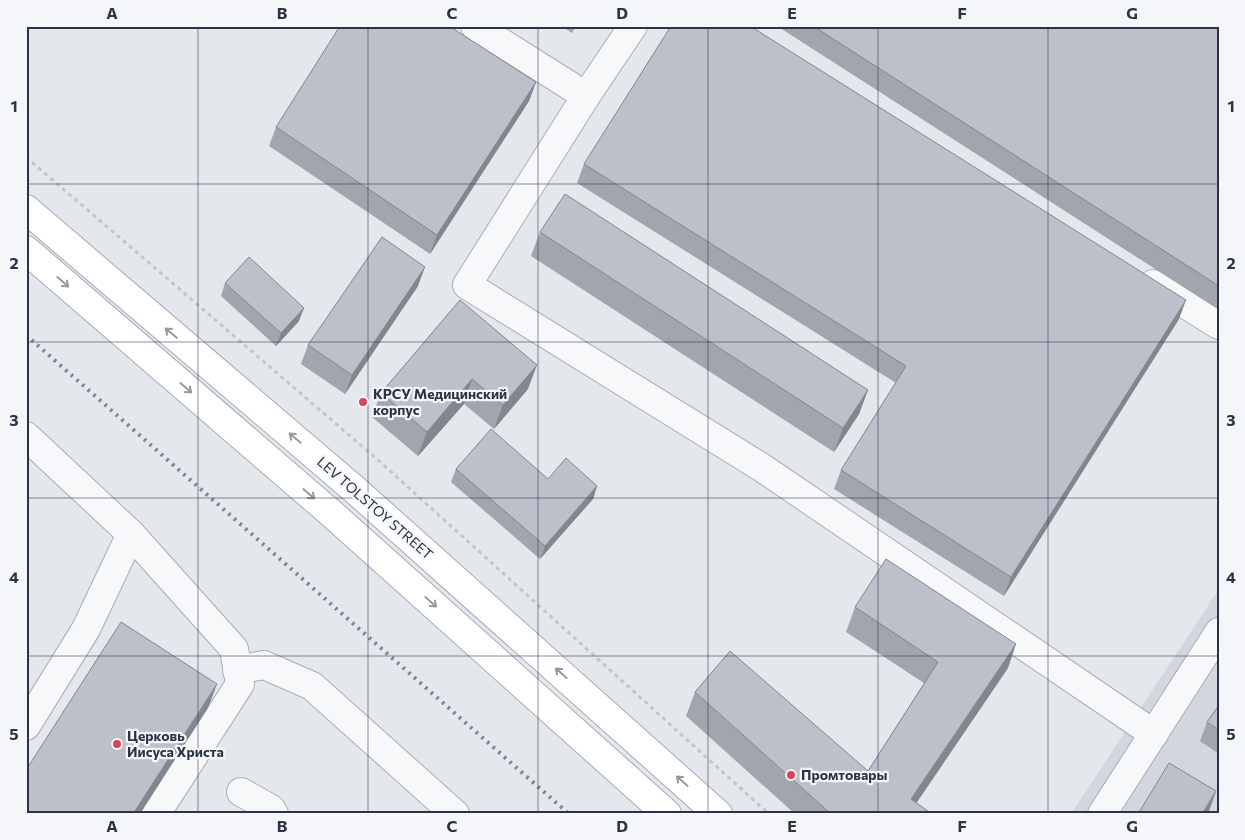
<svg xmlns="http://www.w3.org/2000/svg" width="1245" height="840" font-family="Commissioner,sans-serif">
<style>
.built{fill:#d2d6de}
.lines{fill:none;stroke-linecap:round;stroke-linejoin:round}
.minor-casing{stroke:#a9aeb7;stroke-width:30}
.major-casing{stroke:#a3abb8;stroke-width:30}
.path{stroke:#c2c5cb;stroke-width:3;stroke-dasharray:4 4;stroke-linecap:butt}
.minor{stroke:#f7f8fa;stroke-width:28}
.major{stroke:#fff;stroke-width:28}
.rail{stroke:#7d8696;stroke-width:4;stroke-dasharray:2.5 5;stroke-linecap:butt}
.wall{fill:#a1a5ae}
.shaded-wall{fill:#83868d}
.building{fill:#bbc0ca;stroke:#83868d}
.oneway{stroke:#959aa2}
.grid{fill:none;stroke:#2b3445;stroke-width:1;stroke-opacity:0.55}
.poi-dot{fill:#d1495b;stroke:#f4f6f9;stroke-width:2}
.labels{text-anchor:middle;stroke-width:4.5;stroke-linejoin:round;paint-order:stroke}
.poi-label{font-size:14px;font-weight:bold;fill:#2b3445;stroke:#f4f6f9;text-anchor:start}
.street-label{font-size:14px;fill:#2b3445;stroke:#f4f6f9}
.neatline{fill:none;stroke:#2b3445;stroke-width:2}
.grid-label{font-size:16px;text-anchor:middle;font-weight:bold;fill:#2b3445}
</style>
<rect width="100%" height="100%" fill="#e4e7ec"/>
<polygon class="built" points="1219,589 1219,814 1071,814"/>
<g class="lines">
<defs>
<g id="minor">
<polyline points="475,26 586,96"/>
<polyline points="633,26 586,96 467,285 761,467 1154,734"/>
<polyline points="1153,284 1219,325"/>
<polyline points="26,436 131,534 234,649 240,684 156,814"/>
<polyline points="237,670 264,665 312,686 455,814"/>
<polyline points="26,726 86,629 131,534"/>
<polyline points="241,792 271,809 274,814"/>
<polyline points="1102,814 1219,632"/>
</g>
<g id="major">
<polyline points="26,209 354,489 718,814"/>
<polyline points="26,250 332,514 667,814"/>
</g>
</defs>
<use href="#minor" class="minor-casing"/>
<use href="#major" class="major-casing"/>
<polyline class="path" points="26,157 378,460 769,814"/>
<use href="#minor" class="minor"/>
<use href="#major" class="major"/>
<polyline class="rail" points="26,335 569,814"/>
</g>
<g class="wall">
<polygon points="561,26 576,26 572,33"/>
<polygon points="777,26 1219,26 1219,310"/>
<polygon points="536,82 529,101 430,254 269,146 276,127"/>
<polygon points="584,164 1179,319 1004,596 834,489 841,470 896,383 577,183"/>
<polygon points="540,232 868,390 859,414 834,452 531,256"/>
<polygon points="225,283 299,321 276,346 221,296"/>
<polygon points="418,286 345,394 301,364 308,345"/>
<polygon points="460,300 528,389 494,429 464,404 418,456 372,417 381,393"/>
<polygon points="456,469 548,479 597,486 593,499 540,559 451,482"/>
<polygon points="855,607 1008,668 916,803 932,814 795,814 686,716 695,692 868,771 924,683 846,632"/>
<polygon points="1219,705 1219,754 1200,741 1207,722"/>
</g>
<g class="shaded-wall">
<polygon points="536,82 529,101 430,254 437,235"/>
<polygon points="425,267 418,286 345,394 352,375"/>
<polygon points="1186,300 1179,319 1004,596 1011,577"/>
<polygon points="304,308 299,321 276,346 281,333"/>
<polygon points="537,365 528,389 494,429 503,405"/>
<polygon points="472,379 464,404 418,456 427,432"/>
<polygon points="868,390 859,414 834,452 843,428"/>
<polygon points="597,486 593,499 540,559 545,546"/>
<polygon points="1016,644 1008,668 909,814 911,799"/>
<polygon points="217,684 208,708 140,814 133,814"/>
<polygon points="1216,791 1208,814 1202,814"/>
</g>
<g class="building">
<polygon points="340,26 449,26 536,82 437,235 276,127"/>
<polygon points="671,26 750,26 1186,300 1011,577 841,470 906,366 584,164"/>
<polygon points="813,26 1219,26 1219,286"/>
<polygon points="565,194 868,390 843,428 540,232"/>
<polygon points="382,237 425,267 352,375 308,345"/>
<polygon points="249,257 304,308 281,333 225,283"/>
<polygon points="460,300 537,365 503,405 472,379 427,432 381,393"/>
<polygon points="491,429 548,479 566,458 597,486 545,546 456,469"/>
<polygon points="886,559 1016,644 911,799 932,814 831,814 695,692 730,651 868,771 938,662 855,607"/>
<polygon points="121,622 217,684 133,814 26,814 26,770"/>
<polygon points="1219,705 1219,730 1207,722"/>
<polygon points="1169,763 1216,791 1202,814 1138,814"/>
</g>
<defs><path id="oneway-shaft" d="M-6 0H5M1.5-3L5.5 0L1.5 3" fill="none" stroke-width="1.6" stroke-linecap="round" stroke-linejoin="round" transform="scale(1.25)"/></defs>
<g class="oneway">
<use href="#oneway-shaft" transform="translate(63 282) rotate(41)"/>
<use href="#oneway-shaft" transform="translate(171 333) rotate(-140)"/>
<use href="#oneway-shaft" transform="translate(186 388) rotate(41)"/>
<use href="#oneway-shaft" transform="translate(295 438) rotate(-140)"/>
<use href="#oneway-shaft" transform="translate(309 494) rotate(41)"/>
<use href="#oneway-shaft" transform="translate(431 602) rotate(42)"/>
<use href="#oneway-shaft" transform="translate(561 673) rotate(-138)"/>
<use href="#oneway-shaft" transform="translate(682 781) rotate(-138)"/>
</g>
<path class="grid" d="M198,26V814M368,26V814M538,26V814M708,26V814M878,26V814M1048,26V814M26,184H1219M26,342H1219M26,498H1219M26,656H1219"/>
<g class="poi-dot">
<circle cx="363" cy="402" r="5"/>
<circle cx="117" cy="744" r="5"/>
<circle cx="791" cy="775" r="5"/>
</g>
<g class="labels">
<g class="poi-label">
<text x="373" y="399">КРСУ Медицинский<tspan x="373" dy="16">корпус</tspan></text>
<text x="127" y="741">Церковь<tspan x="127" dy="16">Иисуса Христа</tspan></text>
<text x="801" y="780">Промтовары</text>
</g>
<g class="street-label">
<text transform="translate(375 508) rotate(41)" y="5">LEV TOLSTOY STREET</text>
</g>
</g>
<rect width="1245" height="840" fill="none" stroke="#f4f6f9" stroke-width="55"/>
<rect x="28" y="28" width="1190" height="784" class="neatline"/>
<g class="grid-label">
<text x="112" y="19">A</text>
<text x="282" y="19">B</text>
<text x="452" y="19">C</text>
<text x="622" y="19">D</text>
<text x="792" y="19">E</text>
<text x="962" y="19">F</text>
<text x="1132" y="19">G</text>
<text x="14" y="112">1</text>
<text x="1231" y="112">1</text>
<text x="14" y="269">2</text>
<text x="1231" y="269">2</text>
<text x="14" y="426">3</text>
<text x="1231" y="426">3</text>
<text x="14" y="583">4</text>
<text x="1231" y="583">4</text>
<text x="14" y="740">5</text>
<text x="1231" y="740">5</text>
<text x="112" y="832">A</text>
<text x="282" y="832">B</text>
<text x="452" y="832">C</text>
<text x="622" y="832">D</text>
<text x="792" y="832">E</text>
<text x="962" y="832">F</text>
<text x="1132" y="832">G</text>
</g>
</svg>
